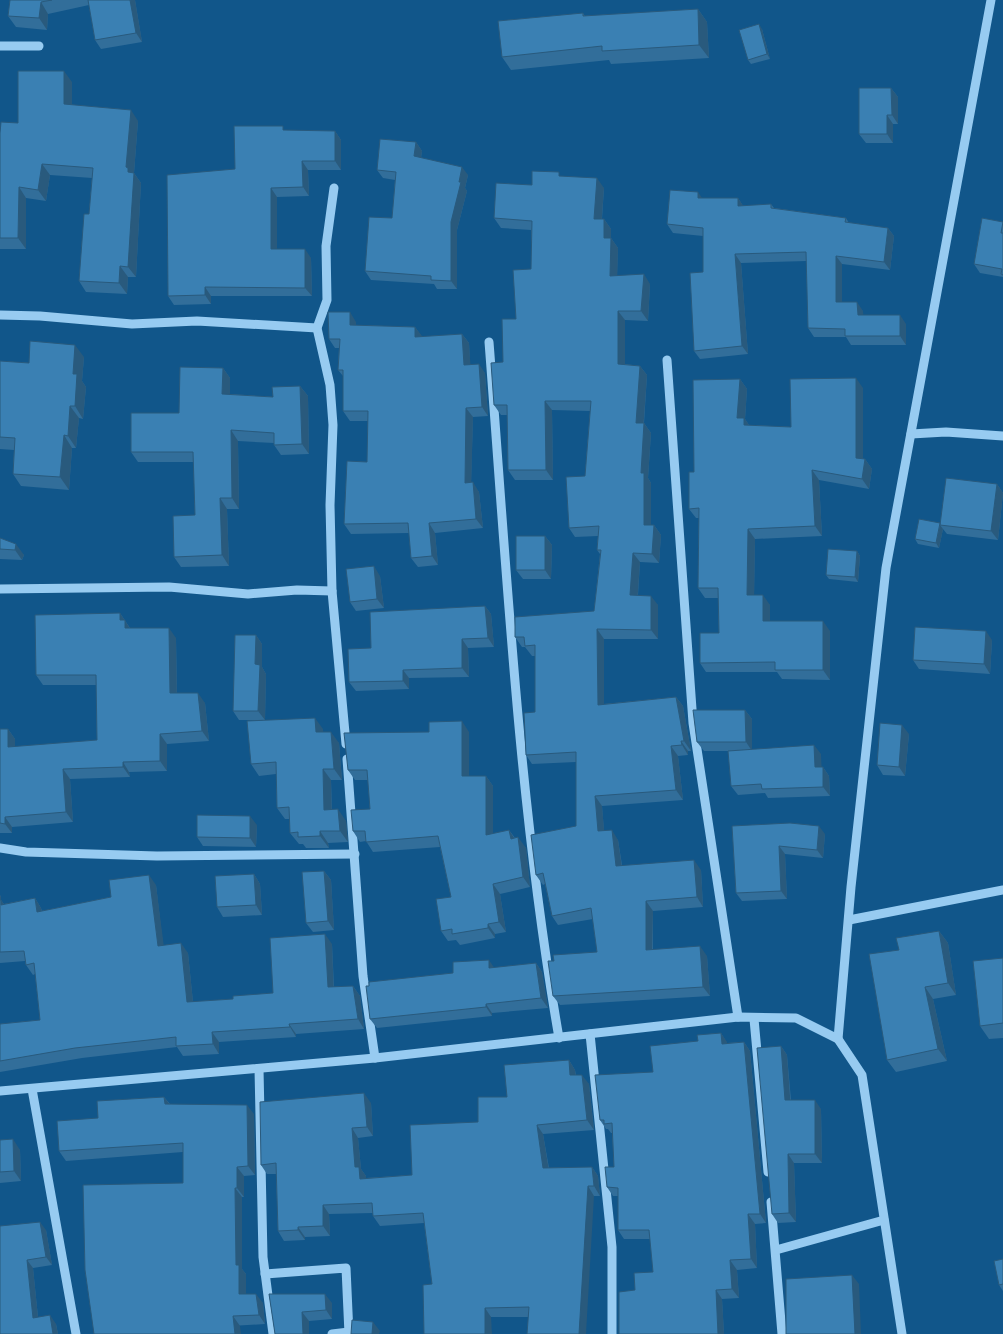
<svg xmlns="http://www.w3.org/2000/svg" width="1003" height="1334" font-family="Helvetica,sans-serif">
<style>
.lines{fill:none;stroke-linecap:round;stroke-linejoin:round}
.minor{stroke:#97cbf1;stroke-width:9}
.wall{fill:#326e9a}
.shaded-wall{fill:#295a7d}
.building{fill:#3a80b3;stroke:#295a7d}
</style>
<rect width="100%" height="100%" fill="#11568a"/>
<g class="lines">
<g class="minor">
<polyline points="0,46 39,46"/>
<polyline points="334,188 326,246 327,300 317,328 330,385 333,425 330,505 332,591 346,744"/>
<polyline points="0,315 40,316 132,324 197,321 317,328"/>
<path d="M489,342C507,574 519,808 559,1038"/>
<polyline points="667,360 693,723 738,1017"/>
<polyline points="911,434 946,432 1003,436"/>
<polyline points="0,589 169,587 248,594 297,590 332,591"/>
<polyline points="347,759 363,976 375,1058"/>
<polyline points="0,848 26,852 157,856 355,854"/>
<polyline points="849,920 1003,890"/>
<polyline points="754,1019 768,1172"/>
<polyline points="590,1034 612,1247 612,1334"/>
<polyline points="838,1039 851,887 886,568 991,0"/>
<polyline points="259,1069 263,1257 273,1334"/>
<polyline points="32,1089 76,1334"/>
<polyline points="0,1091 375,1058 738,1017 796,1018 838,1039 862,1075 902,1334"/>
<polyline points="771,1202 782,1334"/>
<polyline points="776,1250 884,1220"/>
<polyline points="265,1274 346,1268 349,1334"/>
<polyline points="332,1334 349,1332"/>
</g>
</g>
<g class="wall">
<polygon points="10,0 135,0 142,42 101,49 95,40 89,5 48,14 47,30 16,27 8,16"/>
<polygon points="698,9 707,22 709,58 611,64 609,60 511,70 502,57 583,13 585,16"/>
<polygon points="762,29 770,59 751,64 748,60"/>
<polygon points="72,82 72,105 138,121 134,173 141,183 136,277 128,277 127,294 86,292 79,281 89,214 92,178 50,175 46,201 26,198 26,249 0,249 0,133 18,123"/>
<polygon points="891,88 898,97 898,124 893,124 893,143 866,143 859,134"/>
<polygon points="287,131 335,131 341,140 341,170 308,170 309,196 277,197 277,249 311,258 312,296 211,296 211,304 174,305 168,296 235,169"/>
<polygon points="416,142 422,151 421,158 468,175 465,188 467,191 457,230 457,289 437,289 434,284 371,280 365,271 392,218 395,180 383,178 377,170"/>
<polygon points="562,176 604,188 602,219 604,219 611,229 611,238 618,248 617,276 650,284 648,321 625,320 625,364 640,366 647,375 644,423 651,433 648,478 651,483 651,525 654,525 661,535 659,563 640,562 638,595 658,605 658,639 604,639 604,704 676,697 683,706 691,751 688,751 688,755 678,756 683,800 602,806 604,831 618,840 622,865 701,870 703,907 653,911 653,949 707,956 710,996 560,1005 553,996 554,961 597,952 593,919 558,925 552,916 545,884 543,885 536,875 576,826 576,762 532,764 526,755 535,712 535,656 532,656 525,647 522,647 515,637 594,611 600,554 597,550 598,536 575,537 569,528 585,476 590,411 552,410 553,480 515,480 508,470 507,415 501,415 494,405 503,362 531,269 531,230 501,228 494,218"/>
<polygon points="702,198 738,198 743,206 771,204 774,208 846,218 849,223 888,228 894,236 890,270 842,264 842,302 863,311 863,315 906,324 906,345 851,345 846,337 814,337 808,328 807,261 741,263 748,354 700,359 694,351 703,272 703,236 673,233 667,224"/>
<polygon points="1003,222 1003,277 980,273 974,264"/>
<polygon points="356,322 356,325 415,327 422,337 462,334 469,343 470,364 485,373 488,416 473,417 471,483 479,492 483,528 435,533 438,565 418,567 411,558 409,533 351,534 344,524 367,462 368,421 350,421 343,411 343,376 338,370 339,348 335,348 329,339"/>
<polygon points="84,357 82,381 86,387 83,419 79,418 76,448 72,448 69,490 21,486 13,474 14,450 0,449 0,361 29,363"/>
<polygon points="223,368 230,378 230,394 273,397 300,386 308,396 309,454 281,455 274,445 274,443 238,441 239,509 227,509 229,566 181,567 174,557 195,515 194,462 138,462 131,452 179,413"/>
<polygon points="740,379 747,389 745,419 749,425 791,427 863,388 863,459 865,459 872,469 869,489 819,480 822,536 755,539 754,595 770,605 770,621 830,631 830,680 782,679 777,672 706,672 700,663 719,633 718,598 705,598 698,588 699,518 696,518 689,509 694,472"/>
<polygon points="997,484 1003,493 998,540 947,534 943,529 939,548 918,544 915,539 940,524"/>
<polygon points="545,536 552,545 551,579 523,579 516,570"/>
<polygon points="0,538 24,555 22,560 0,559"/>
<polygon points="857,551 860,556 858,582 829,579 826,575"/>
<polygon points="380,576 384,608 356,611 350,602"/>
<polygon points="485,606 491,614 494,647 468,648 469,677 409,678 409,689 356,691 349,682 371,648"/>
<polygon points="120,613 130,628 176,638 177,693 205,703 209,741 167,744 167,771 129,772 130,777 70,779 73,822 12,827 12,833 0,833 0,729 8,729 15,739 15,747 97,740 96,685 43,685 36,675"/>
<polygon points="256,635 262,644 262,667 266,674 265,720 323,729 323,732 339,743 342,780 331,780 332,809 346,821 348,842 328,843 329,848 306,848 303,844 299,844 290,833 290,819 285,819 277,808 276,774 259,776 251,764 263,720 239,720 233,711"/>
<polygon points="992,640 990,674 919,669 913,660"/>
<polygon points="745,710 752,719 752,749 821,754 821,767 823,767 829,776 830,796 768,798 765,793 738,795 731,786 730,751 704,751 697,742"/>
<polygon points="469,732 469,776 486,776 493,786 493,834 509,830 515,838 526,848 530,887 500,894 506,932 495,934 495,938 460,945 456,940 448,941 441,931 451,897 440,847 373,852 366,841 360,842 353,831 370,809 368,780 355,780 348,770"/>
<polygon points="909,734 905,776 883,775 877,765"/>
<polygon points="257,825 256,847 203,846 197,837"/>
<polygon points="732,826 825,834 823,858 785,854 787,899 742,901 736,893"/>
<polygon points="324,871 331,880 334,930 313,932 306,923"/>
<polygon points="254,874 260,884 262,915 223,917 217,907"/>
<polygon points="156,885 163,945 188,953 193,1002 233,999 273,993 332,944 334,987 353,986 360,996 364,1029 296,1034 296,1037 219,1042 219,1054 183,1056 177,1047 82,1058 0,1072 0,1024 40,1020 35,974 33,975 26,965 25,961 0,963 0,895 1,897 1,900 4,904 35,898 41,908 42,911 111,897"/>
<polygon points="939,931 948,943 956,995 933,999 947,1061 896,1072 887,1060 899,950"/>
<polygon points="1003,958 1003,1038 989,1039 980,1026"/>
<polygon points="536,963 542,972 548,1008 492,1013 492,1016 377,1028 370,1019 453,973"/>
<polygon points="721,1033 727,1043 744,1042 750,1051 766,1223 755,1224 757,1268 737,1270 739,1298 722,1299 724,1334 619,1334 635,1290 653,1272 650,1239 624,1239 618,1230 618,1196 613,1196 607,1187 614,1167 612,1133 611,1133 608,1129 606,1129 600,1120 653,1072 698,1041"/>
<polygon points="781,1046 787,1055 791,1100 821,1109 822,1163 794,1163 796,1222 778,1223 772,1214"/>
<polygon points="569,1060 575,1070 576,1075 589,1084 594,1130 543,1134 549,1168 592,1167 598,1176 600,1196 594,1196 528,1317 491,1317 432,1284 424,1223 380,1226 373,1216 373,1213 329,1214 330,1236 305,1237 305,1240 284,1241 278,1231 276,1174 267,1174 261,1165 371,1103 373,1136 358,1138 361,1169 366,1176 366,1178 412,1175 478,1122 507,1097"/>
<polygon points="164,1097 170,1104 254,1114 255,1175 244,1176 244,1197 242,1197 242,1269 246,1274 246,1294 263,1303 265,1324 94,1334 183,1183 183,1152 66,1161 59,1151 98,1118"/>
<polygon points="0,1140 20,1150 21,1181 0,1183"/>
<polygon points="0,1226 46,1230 52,1265 33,1268 38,1317 56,1324 58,1334 0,1334"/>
<polygon points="1003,1259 1003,1291 999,1285"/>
<polygon points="269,1294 332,1303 332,1319 309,1321 309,1334 275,1334"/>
</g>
<g class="shaded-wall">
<polygon points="130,0 135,0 142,42 136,33"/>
<polygon points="41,2 48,14 47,30 39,18"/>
<polygon points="698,9 707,22 709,58 699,45"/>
<polygon points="759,24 762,29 770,59 767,54"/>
<polygon points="64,71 72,82 72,115 64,104"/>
<polygon points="891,88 898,97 898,124 892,115"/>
<polygon points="131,110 138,121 134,173 141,183 136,277 128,267 128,172 126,167"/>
<polygon points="887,115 893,124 893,143 887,134"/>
<polygon points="335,131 341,140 341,170 335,161"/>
<polygon points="416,142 422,151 420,165 414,156"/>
<polygon points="302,161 308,170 309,196 303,187"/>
<polygon points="42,164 50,175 46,201 38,190"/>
<polygon points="462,167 468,175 465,188 467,191 457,230 457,289 451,281 451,222"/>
<polygon points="597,178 604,188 601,229 594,219"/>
<polygon points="19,187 26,198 26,249 18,238"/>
<polygon points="271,188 277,197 277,258 271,249"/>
<polygon points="698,192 704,201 698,198"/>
<polygon points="738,198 744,207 738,206"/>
<polygon points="604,219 611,229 611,238 618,248 617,286 610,276 604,238"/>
<polygon points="888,228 894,236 890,270 884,262"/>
<polygon points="305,249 311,258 312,296 305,288"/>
<polygon points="735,254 741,263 748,354 742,346"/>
<polygon points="836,256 842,264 842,311 836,302"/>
<polygon points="120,266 128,277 127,294 119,283"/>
<polygon points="644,274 650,284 648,321 641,311"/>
<polygon points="205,287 211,296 211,304 205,295"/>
<polygon points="857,302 863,311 864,323 858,315"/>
<polygon points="618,311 625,320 625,374 618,364"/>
<polygon points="350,312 356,322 356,335 350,325"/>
<polygon points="900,315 906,324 906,345 900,336"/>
<polygon points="415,327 422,336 422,346 415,337"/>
<polygon points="462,334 469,343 471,374 464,365"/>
<polygon points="75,345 84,357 82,381 86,387 83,419 75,406 73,374"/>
<polygon points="479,364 485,373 488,416 482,407"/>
<polygon points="640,366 647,375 643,432 636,423"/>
<polygon points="223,368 230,378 230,404 222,394"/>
<polygon points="856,378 863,388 863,467 856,458"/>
<polygon points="740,379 747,389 745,419 751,428 751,434 737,418"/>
<polygon points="300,386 308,396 309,454 302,444"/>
<polygon points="545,401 552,410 553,480 546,470"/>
<polygon points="70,406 79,418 76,448 68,436"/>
<polygon points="466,408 473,417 471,493 465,483"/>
<polygon points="644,423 651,433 648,478 651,483 651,534 644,525 641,473"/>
<polygon points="231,430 238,441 239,509 232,498"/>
<polygon points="64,435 72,448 69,490 60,477"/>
<polygon points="865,459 872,469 869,489 862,479"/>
<polygon points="812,470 819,480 822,536 815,526"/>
<polygon points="473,482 479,492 483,528 476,519"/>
<polygon points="997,484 1003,493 998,540 991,531"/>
<polygon points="220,498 227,509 229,566 222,555"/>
<polygon points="429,523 435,533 438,565 432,556"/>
<polygon points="654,525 661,535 659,563 652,554"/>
<polygon points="940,525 943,529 939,548 936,543"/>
<polygon points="748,529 755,539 754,605 747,595"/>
<polygon points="545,536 552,545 551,579 545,570"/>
<polygon points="16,544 24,555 22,560 15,550"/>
<polygon points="857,551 860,556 858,582 855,577"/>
<polygon points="633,553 640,562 637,605 630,595"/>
<polygon points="374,566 380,576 384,608 377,599"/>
<polygon points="763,595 770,605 770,631 763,621"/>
<polygon points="651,596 658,605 658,639 651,630"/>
<polygon points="485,606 491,614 494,647 488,638"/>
<polygon points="120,613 131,630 132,638 120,620"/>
<polygon points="823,621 830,631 830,680 823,670"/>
<polygon points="169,628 176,638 177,703 170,693"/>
<polygon points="597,629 604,639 604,714 598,705"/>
<polygon points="986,631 992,640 990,674 984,664"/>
<polygon points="256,635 262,644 262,667 266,674 265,720 258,711 255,664"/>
<polygon points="462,639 468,648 469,677 462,668"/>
<polygon points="403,670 409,678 409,689 403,681"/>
<polygon points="198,693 205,703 209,741 202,731"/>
<polygon points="676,697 683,706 691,751 684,741"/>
<polygon points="745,710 752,719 752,751 746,742"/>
<polygon points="315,718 323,729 324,743 316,732"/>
<polygon points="462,721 469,732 469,787 462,776"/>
<polygon points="902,725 909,734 905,776 899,767"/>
<polygon points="8,729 15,739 15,757 8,747"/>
<polygon points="331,732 339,743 342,780 334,769"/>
<polygon points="160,734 167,744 167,771 160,761"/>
<polygon points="681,741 688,751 688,755 682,745"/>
<polygon points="814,745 821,754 822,777 815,767"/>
<polygon points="671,746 678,756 683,800 676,790"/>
<polygon points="123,762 129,772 130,777 123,767"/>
<polygon points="823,767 829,776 830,796 823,787"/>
<polygon points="63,769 70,779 73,822 66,812"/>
<polygon points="323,769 331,780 332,821 324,810"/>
<polygon points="486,776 493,786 493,845 486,835"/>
<polygon points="595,796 602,806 605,841 598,831"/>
<polygon points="338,809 346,821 348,842 340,831"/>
<polygon points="250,816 257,825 256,847 250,838"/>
<polygon points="5,817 12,827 12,833 5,824"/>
<polygon points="819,826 825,834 823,858 817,850"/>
<polygon points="509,830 516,841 511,839"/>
<polygon points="612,830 618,840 623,875 616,866"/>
<polygon points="320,831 328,843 329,848 320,836"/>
<polygon points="518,837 526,848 530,887 523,877"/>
<polygon points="779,846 785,854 787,899 781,891"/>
<polygon points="694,860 701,870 703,907 697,897"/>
<polygon points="324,871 331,880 334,930 328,921"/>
<polygon points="254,874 260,884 262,915 256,905"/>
<polygon points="149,875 156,885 165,955 158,946"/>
<polygon points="493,884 500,894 506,932 499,922"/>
<polygon points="0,895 1,897 1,900 8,910 0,907"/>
<polygon points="35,898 41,908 44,922 37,912"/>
<polygon points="646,901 653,911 652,959 646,950"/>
<polygon points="488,924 495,934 495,938 488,928"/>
<polygon points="939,931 948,943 956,995 948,983"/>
<polygon points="325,934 332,944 334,997 328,987"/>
<polygon points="181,943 188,953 194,1012 187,1002"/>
<polygon points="700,946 707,956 710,996 703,987"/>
<polygon points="489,960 495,969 489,968"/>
<polygon points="536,963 542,972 548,1008 541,998"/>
<polygon points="353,986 360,996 364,1029 358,1019"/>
<polygon points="925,987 933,999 947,1061 938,1049"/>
<polygon points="486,1004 492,1013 492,1016 486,1007"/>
<polygon points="289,1024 296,1034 296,1037 290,1027"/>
<polygon points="212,1032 219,1042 219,1054 213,1044"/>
<polygon points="721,1033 727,1042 728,1053 722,1044"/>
<polygon points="744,1042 750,1051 766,1223 760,1214"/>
<polygon points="781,1046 787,1055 791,1110 785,1100"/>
<polygon points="569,1060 575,1070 577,1085 570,1075"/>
<polygon points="582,1075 589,1084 594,1130 587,1120"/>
<polygon points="364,1093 371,1103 373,1136 367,1127"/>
<polygon points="164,1097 171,1106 165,1104"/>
<polygon points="815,1100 821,1109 822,1163 815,1154"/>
<polygon points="247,1105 254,1114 255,1175 248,1166"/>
<polygon points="537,1125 543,1134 550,1177 543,1168"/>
<polygon points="352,1128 358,1138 361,1169 366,1176 366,1188 360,1179 355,1167"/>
<polygon points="13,1139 20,1150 21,1181 14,1171"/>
<polygon points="788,1154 794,1163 796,1222 789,1213"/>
<polygon points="237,1167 244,1176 244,1197 237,1188"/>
<polygon points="592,1167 598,1176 600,1196 594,1186"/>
<polygon points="588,1186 594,1196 586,1334 579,1334"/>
<polygon points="235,1188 242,1197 242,1269 246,1274 246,1303 239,1294 236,1265"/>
<polygon points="323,1205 329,1214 330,1236 323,1226"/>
<polygon points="748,1214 755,1224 757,1268 751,1259"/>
<polygon points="40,1222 46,1230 52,1265 46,1257"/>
<polygon points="298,1227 305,1237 305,1240 298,1230"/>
<polygon points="27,1260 33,1268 39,1327 33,1318"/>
<polygon points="730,1260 737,1270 739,1298 732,1289"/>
<polygon points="852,1275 859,1284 861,1334 855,1334"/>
<polygon points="716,1290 722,1299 724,1334 718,1334"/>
<polygon points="256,1294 263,1303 265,1324 259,1315"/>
<polygon points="325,1294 332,1303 332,1319 326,1310"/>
<polygon points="485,1308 491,1317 492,1334 485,1334"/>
<polygon points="302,1312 309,1321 309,1334 303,1334"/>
<polygon points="50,1315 56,1324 58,1334 53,1334"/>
<polygon points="233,1316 240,1326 241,1334 235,1334"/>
<polygon points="373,1322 380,1331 379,1334 372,1334"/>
</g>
<g class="building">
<polygon points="10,0 52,0 41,2 39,18 8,16"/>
<polygon points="88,0 130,0 136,33 95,40"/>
<polygon points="698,9 699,45 602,51 602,46 502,57 498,21 583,13 583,16"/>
<polygon points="759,24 767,54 748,60 739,30"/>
<polygon points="18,71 64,71 64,104 131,110 126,167 128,168 128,172 134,173 128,267 120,266 119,283 79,281 84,214 89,214 93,168 42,164 38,190 19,187 18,238 0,238 0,133 1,122 18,123"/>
<polygon points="859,88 891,88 892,115 887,115 887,134 859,134"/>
<polygon points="234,126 283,126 283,130 335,131 335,161 302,161 303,187 271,188 271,249 305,249 305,288 205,287 205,295 168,296 167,175 235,169"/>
<polygon points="380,139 416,142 414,156 462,167 459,182 461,182 451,222 451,281 431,280 431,276 365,271 369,217 392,218 396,172 377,170"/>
<polygon points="532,171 559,172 559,176 597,178 594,219 604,219 604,238 611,238 610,276 644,274 641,311 618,311 618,364 640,366 636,423 644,423 641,473 644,473 644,525 654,525 652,554 633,553 630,595 651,596 651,630 597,629 598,705 676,697 684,741 681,741 682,745 671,746 676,790 595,796 598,831 612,830 616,866 694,860 697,897 646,901 646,950 700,946 703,987 553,996 548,961 554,961 553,955 597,952 591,908 552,916 543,873 536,875 531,835 576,826 576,752 526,755 524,713 535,712 535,645 525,646 524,637 515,637 515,617 594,611 601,550 597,550 599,526 569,528 566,477 585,476 591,401 545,401 546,470 508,470 507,405 494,405 491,363 503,362 502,319 516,319 513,270 531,269 532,221 494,218 496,183 532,185"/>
<polygon points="670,190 698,192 698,198 738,198 738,206 771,204 771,208 846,218 845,222 888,228 884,262 836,256 836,302 857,302 858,315 900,315 900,336 845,336 845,329 808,328 806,252 735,254 742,346 694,351 690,273 703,272 703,228 667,224"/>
<polygon points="982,218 1003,222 1001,233 1003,233 1003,275 1001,274 1002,269 974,264"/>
<polygon points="328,312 350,312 350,325 415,327 415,337 462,334 464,365 479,364 482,407 466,408 465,483 473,482 476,519 429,523 432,556 411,558 408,523 344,524 347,461 367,462 368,411 343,411 343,370 338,370 340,339 329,339"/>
<polygon points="30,341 75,345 73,374 77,374 75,406 70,406 68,436 64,435 60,477 13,474 15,438 0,437 0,361 29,363"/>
<polygon points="180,367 223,368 222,394 273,397 272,387 300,386 302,444 274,445 274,433 231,430 232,498 220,498 222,555 174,557 173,516 195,515 193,452 131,452 131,413 179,413"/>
<polygon points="856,378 856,458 865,459 862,479 812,470 815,526 748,529 747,595 763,595 763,621 823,621 823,670 775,670 775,662 700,663 700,633 719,633 718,588 698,588 699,508 689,509 689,472 694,472 693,380 740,379 737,418 744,418 744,425 791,427 790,379"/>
<polygon points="946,478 997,484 991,531 940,525"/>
<polygon points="919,519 940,523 936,543 915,539"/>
<rect x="516" y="536" width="29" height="34"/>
<polygon points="0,538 16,544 15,550 0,549"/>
<polygon points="828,549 857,551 855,577 826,575"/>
<polygon points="374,566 377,599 350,602 346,569"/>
<polygon points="485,606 488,638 462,639 462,668 403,670 403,681 349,682 348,649 371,648 370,612"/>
<polygon points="120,613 120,620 125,620 125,628 169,628 170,693 198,693 202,731 160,734 160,761 123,762 123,767 63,769 66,812 5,817 5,824 0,823 0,729 8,729 8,747 97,740 96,675 36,675 35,615"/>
<polygon points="915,627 986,631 984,664 913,660"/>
<polygon points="235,635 256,635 255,664 260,665 258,711 233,711"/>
<polygon points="693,710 745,710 746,742 697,742"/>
<polygon points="315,718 316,732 331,732 334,769 323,769 324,810 338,809 340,831 320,831 320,836 298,837 298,832 290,833 289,807 277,808 276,762 251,764 247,721"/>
<polygon points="462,721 462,776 486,776 486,835 509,830 511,839 518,837 523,877 493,884 499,922 488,924 488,928 452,934 452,929 441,931 436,899 451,897 438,836 366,842 365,831 353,831 351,810 370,809 367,770 348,770 344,733 429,732 429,722"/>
<polygon points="880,723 902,725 899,767 877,765"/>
<polygon points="814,745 815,767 823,767 823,787 762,789 761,784 731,786 728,751"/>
<polygon points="197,815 250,816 250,838 197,837"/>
<polygon points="790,823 819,826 817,850 779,846 781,891 736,893 732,826"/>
<polygon points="324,871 328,921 306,923 302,872"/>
<polygon points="254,874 256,905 217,907 215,876"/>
<polygon points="149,875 158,946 181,943 187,1002 233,999 233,996 273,993 270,938 325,934 328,987 353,986 358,1019 289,1024 290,1027 212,1032 213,1044 176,1046 176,1037 75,1048 0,1061 0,1024 40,1020 34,963 26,965 24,951 0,952 0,900 1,900 1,905 35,898 37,912 111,897 109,880"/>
<polygon points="939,931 948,983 925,987 938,1049 887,1060 869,954 899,950 896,938"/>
<polygon points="1003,958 1003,1023 980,1026 973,961"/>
<polygon points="489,960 489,968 536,963 541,998 486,1004 486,1007 370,1019 366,986 369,986 369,982 453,973 453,962"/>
<polygon points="721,1033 722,1044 744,1042 760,1214 748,1214 751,1259 730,1260 732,1289 716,1290 718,1334 619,1334 619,1292 635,1290 634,1273 653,1272 649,1230 618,1230 618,1188 607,1187 605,1167 614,1167 612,1123 604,1124 604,1120 600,1120 595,1075 653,1072 650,1046 698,1041 697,1035"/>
<polygon points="781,1046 785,1100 815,1100 815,1154 788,1154 789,1213 772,1214 757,1048"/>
<polygon points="569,1060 570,1075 582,1075 587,1120 537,1125 543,1168 592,1167 594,1186 588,1186 579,1334 527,1334 529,1307 485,1308 485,1334 424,1334 423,1285 432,1284 423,1213 373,1216 372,1203 323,1205 323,1226 298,1227 298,1230 278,1231 276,1163 261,1165 260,1102 364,1093 367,1127 352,1128 355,1167 359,1167 360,1179 412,1175 410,1125 478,1122 478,1097 507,1097 504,1065"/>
<polygon points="164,1097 165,1104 247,1105 248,1166 237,1167 237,1188 235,1188 236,1265 239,1265 239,1294 256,1294 259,1315 233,1316 235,1334 94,1334 85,1270 83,1185 183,1183 183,1143 59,1151 57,1121 98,1118 97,1101"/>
<polygon points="13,1139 14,1171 0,1172 0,1140"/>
<polygon points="40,1222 46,1257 27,1260 33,1318 50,1315 53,1334 0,1334 0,1226"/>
<polygon points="1003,1259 1003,1284 999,1285 994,1261"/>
<polygon points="852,1275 855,1334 786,1334 786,1279"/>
<polygon points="269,1294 325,1294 326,1310 302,1312 303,1334 275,1334"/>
<polygon points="352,1320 373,1322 372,1334 351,1334"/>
</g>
</svg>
